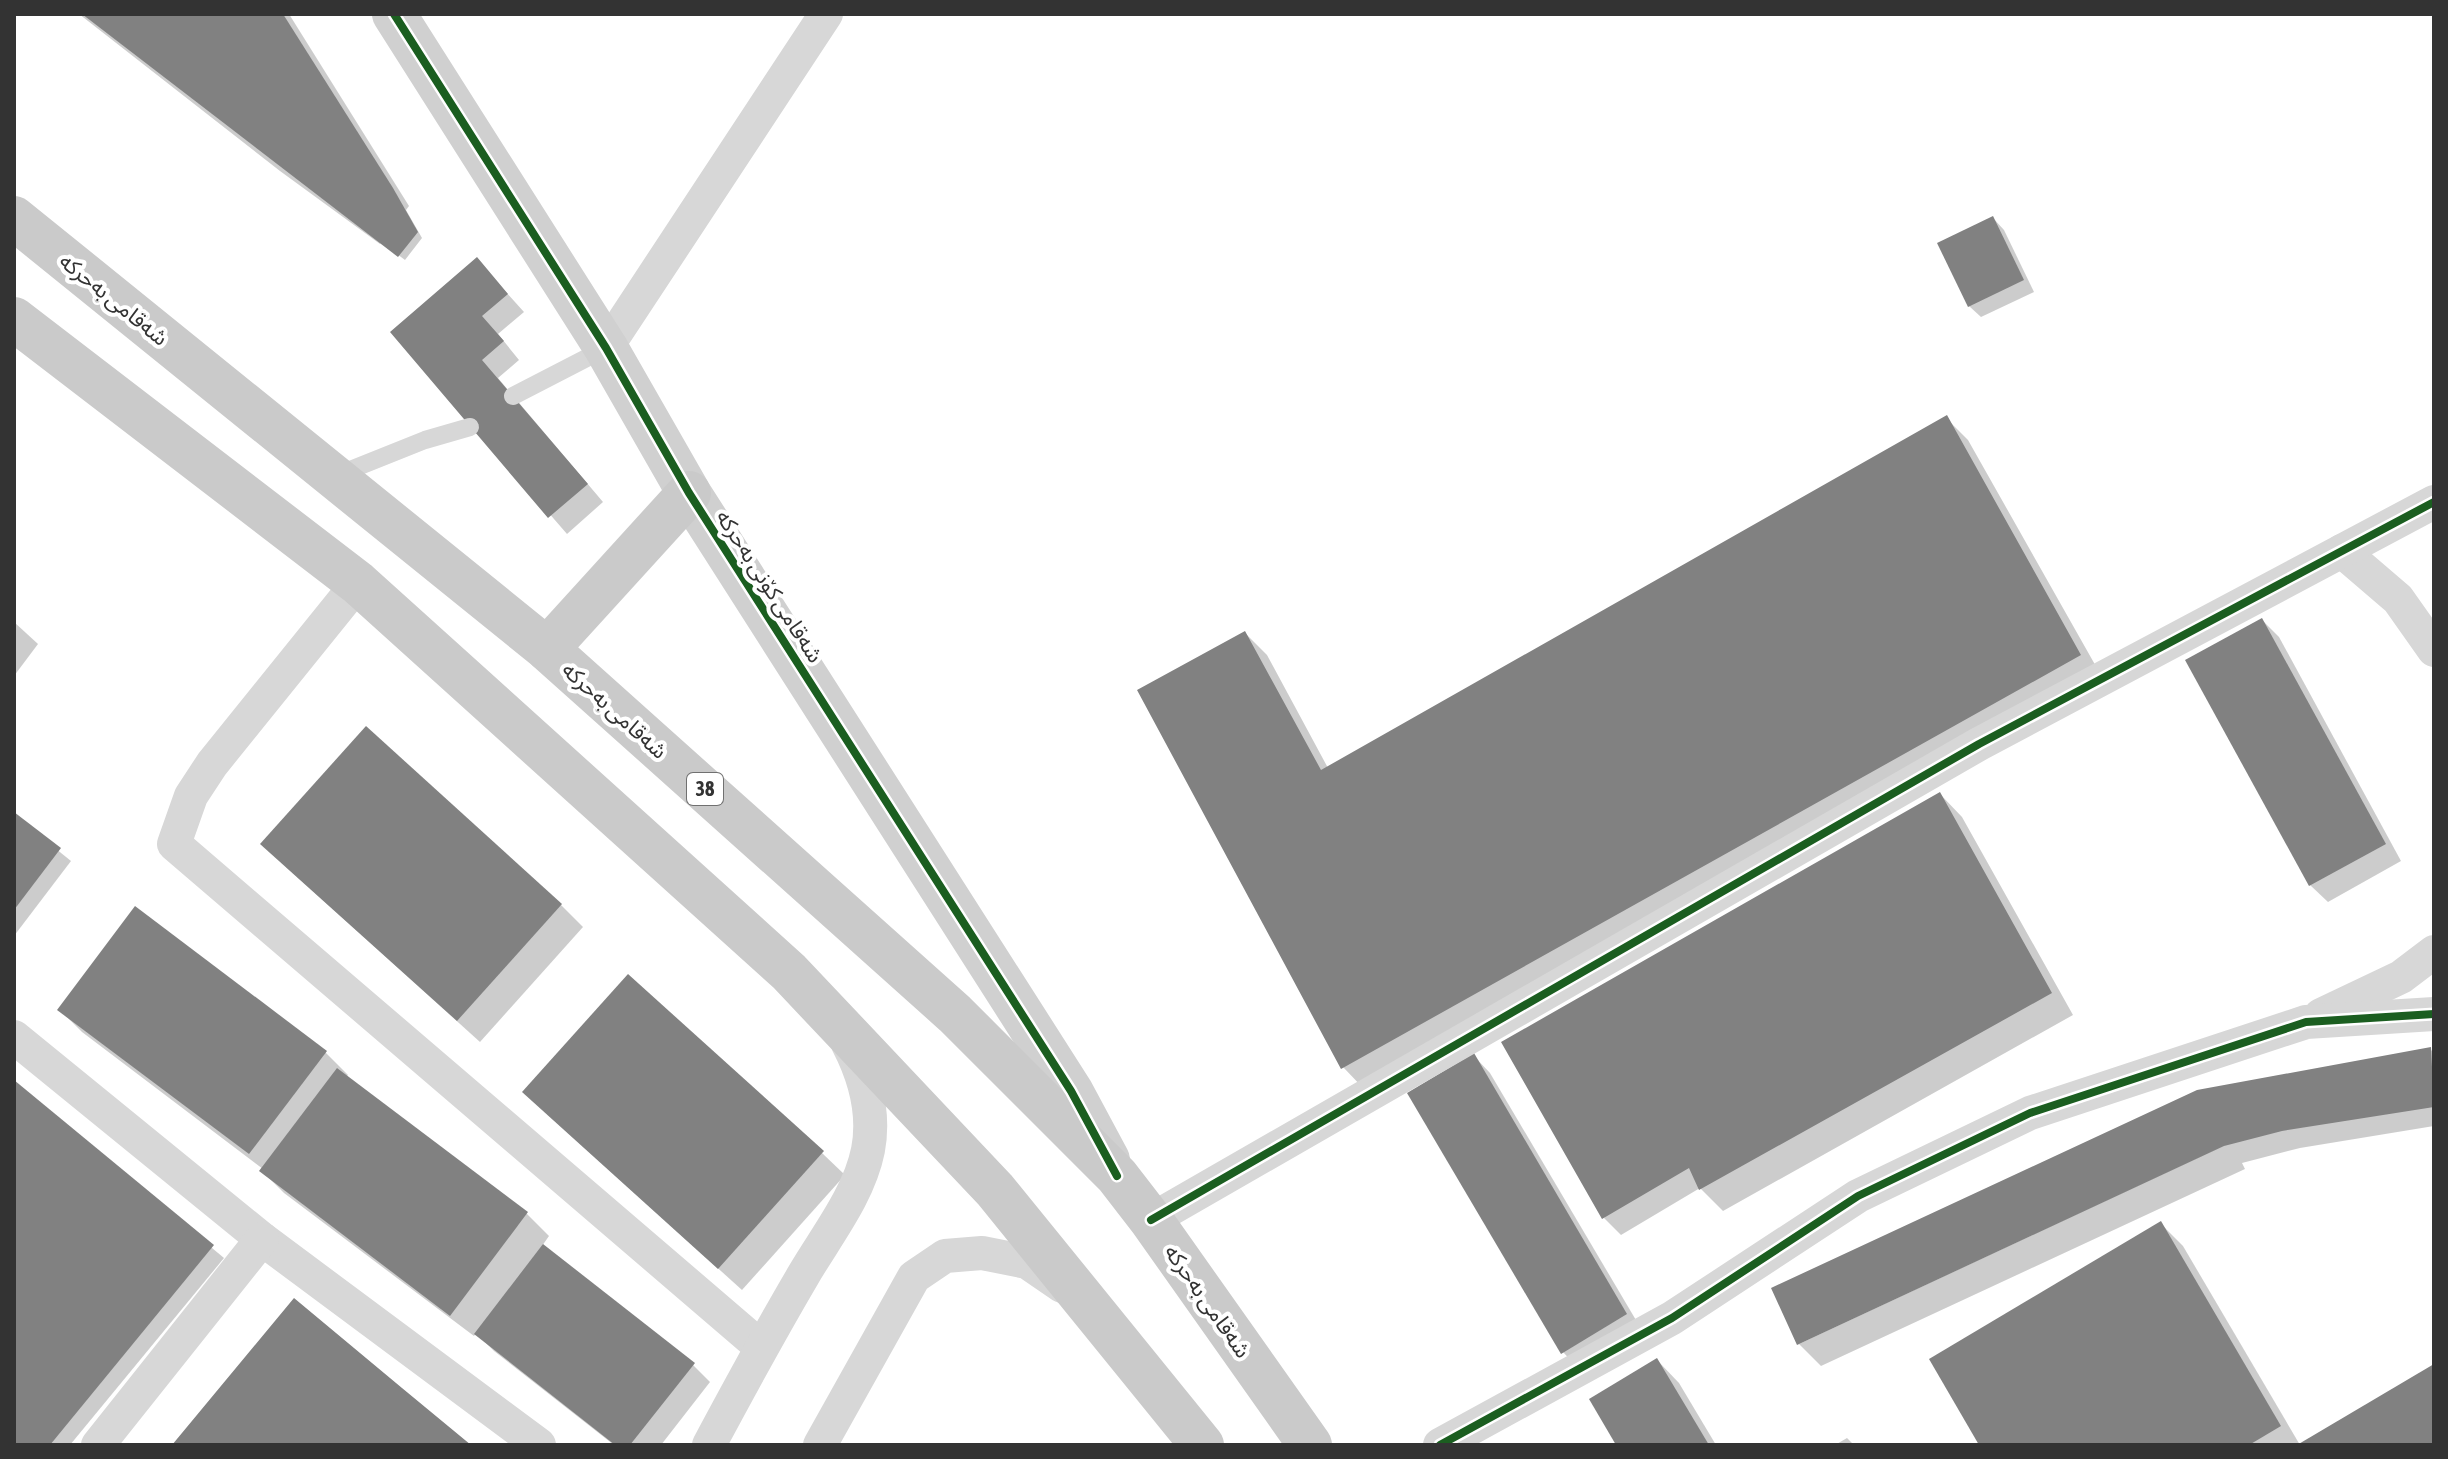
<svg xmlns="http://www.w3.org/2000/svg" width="2448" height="1459" font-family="'Asap Condensed','Noto Sans Arabic',sans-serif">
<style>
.shadow{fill:#0003}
.building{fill:#818181}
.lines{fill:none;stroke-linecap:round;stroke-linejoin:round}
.lane{stroke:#d7d7d7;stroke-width:18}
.street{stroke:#d7d7d7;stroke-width:34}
.secondary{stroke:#d0d0d0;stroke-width:44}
.primary{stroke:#cacaca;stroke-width:44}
.cycleway-casing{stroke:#fff;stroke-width:13}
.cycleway{stroke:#1b5e20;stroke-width:8}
.labels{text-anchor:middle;stroke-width:8;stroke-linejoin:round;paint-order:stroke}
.shield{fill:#fff;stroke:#707070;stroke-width:2}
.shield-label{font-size:20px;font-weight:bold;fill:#333}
.street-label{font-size:22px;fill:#333;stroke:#fff}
</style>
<rect width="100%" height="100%" fill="#fff"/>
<g class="shadow">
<polygon points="79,14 289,14 409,206 406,210 422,238 405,260 381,242 380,244 280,171"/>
<polygon points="1993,218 2004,230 2034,292 1981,317 1969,306"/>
<polygon points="477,260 524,312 498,334 519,360 498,378 603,502 567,534 392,332"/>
<polygon points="1946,418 1968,440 2102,677 1365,1090 1343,1067 1245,633 1267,655 1328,768"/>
<polygon points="2262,620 2279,637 2401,861 2328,902 2310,885"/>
<polygon points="14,622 38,644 14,676"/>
<polygon points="1940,794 1962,817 2073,1015 1723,1211 1700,1188 1621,1235 1604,1218"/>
<polygon points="14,815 71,861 14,936"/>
<polygon points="285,866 561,905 583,927 480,1042"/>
<polygon points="60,1010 325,1052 348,1075 346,1077 527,1214 549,1236 542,1246 693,1365 710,1382 661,1445 614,1445 494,1351 476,1333 474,1336 284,1193 262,1171 263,1169 82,1032"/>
<polygon points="2430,1049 2434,1053 2434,1126 2300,1148 2242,1163 2245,1169 1821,1366 1799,1344"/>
<polygon points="1473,1055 1490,1073 1643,1332 1580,1370 1563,1352"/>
<polygon points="14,1082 224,1258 70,1445 14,1445"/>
<polygon points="547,1114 822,1153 845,1175 742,1290"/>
<polygon points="2161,1224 2183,1246 2300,1445 1982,1445"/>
<polygon points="1657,1360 1679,1383 1716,1445 1619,1445"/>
<polygon points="1847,1438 1854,1445 1835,1445"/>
</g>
<g class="building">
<polygon points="82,14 283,14 393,188 418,232 398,257"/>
<polygon points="1993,216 2024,280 1968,307 1937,243"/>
<polygon points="477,257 508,294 482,316 504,341 482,360 588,484 548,518 390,332"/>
<polygon points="1947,415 2081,655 1341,1069 1137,690 1245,631 1321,770"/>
<polygon points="2262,618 2386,844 2309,886 2185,660"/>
<polygon points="366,726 562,904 457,1021 260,844"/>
<polygon points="1940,792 2052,993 1699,1190 1689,1168 1602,1219 1501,1042"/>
<polygon points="14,812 61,848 14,910"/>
<polygon points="135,906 327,1051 249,1154 57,1010"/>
<polygon points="628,974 824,1151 718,1269 522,1092"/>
<polygon points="2431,1047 2434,1107 2282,1131 2224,1146 1797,1345 1771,1288 2197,1090"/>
<polygon points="1474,1053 1627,1314 1561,1354 1407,1093"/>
<polygon points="337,1068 528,1212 450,1316 259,1171"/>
<polygon points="14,1080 214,1245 50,1445 14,1445"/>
<polygon points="2161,1221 2281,1426 2249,1445 1979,1445 1929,1359"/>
<polygon points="543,1244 695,1363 630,1445 615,1445 474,1334"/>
<polygon points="294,1298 402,1388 471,1445 172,1445"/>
<polygon points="1657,1358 1709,1445 1616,1445 1589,1399"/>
<polygon points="2434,1364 2434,1445 2297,1445"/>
</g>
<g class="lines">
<g class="lane">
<polyline points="513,396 606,348"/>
<polyline points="335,476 425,440 470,427"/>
</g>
<g class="street">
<polyline points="606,348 826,14"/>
<polyline points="2342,551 2398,599 2434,650"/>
<polyline points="358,583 212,764 191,796 174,844 761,1347"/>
<polyline points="2321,1015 2401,977 2434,952"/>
<polyline points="14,1037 262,1239 539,1445"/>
<polyline points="1151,1220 1979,744 2434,502"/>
<polyline points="98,1445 262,1239"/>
<path d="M709,1445C740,1387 771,1330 804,1274C827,1235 859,1195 868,1150C875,1113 865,1077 848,1044"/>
<polyline points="820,1445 914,1277 945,1256 982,1253 1027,1262 1062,1286"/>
<polyline points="1440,1445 1672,1318 1858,1196 2030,1113 2306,1022 2434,1014"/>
</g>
<polyline class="secondary" points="394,14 606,348 689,493 1071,1091 1108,1160"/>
<g class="primary">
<polyline points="14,218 547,649 955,1014 1117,1176 1151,1220 1310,1445"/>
<polyline points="14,319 358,583 789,972 995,1190 1202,1445"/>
<polyline points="547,649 689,493"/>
</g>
<defs>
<g id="cycleway">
<polyline points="394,14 606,348 689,493 1071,1091 1117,1176"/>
<polyline points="1151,1220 1979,744 2434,502"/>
<polyline points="1440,1445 1672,1318 1858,1196 2030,1113 2306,1022 2434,1014"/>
</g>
</defs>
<use href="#cycleway" class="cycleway-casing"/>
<use href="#cycleway" class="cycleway"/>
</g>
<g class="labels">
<rect class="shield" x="687" y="773" width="36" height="32" rx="6"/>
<g class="shield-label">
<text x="705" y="796">38</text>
</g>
<g class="street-label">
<text transform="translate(114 299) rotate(39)" y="8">شەقامی بەحرکە</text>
<text transform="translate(770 586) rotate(57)" y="8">شەقامی کۆنی بەحرکە</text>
<text transform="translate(615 710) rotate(42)" y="8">شەقامی بەحرکە</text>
<text transform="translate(1208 1301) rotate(55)" y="8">شەقامی بەحرکە</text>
</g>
</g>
<rect width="2448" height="1459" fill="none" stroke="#333333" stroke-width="32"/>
</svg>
